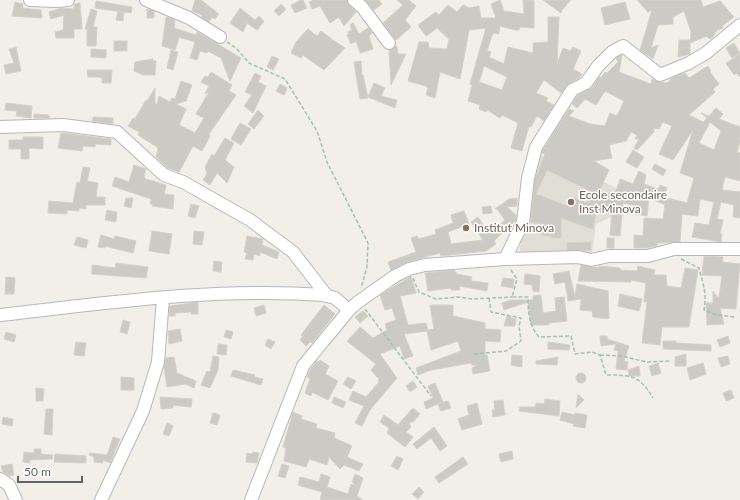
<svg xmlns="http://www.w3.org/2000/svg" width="740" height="500" font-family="Lato,sans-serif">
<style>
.education{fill:#e1ded6}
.building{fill:#cccac5;stroke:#d6d1c6;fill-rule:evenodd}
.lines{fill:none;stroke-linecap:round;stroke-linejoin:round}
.minor-casing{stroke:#b5b8bc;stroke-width:14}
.path{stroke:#9cc7a9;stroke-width:1.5;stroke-dasharray:4 2;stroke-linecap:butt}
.minor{stroke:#fff;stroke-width:12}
.education-dot{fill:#8d6e63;stroke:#fff;stroke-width:1.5}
.labels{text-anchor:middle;stroke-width:3;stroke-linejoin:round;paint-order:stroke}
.education-label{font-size:12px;fill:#785e54;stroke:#fff;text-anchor:start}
</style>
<rect width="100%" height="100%" fill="#f1efe8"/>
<polygon class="education" points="541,155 576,169 618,189 613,216 596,224 592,253 519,253 530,182"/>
<g class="building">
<polygon points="195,0 201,0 219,14 215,19 212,17 209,22 201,17 202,15 192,11"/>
<polygon points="301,0 303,0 307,8 295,13 291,5"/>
<polygon points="314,0 347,0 349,5 356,12 344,26 339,17 330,23 320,6 312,9 309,2"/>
<polygon points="365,0 379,0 382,4 374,10"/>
<polygon points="397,0 409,0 416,6 405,20 411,27 396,40 383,23 403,5"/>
<path d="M500,0L504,11L524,14L523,0H534V28L520,27L519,30H515L500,26L499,34L493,33L487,51L491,52L489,57L504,64L508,47L533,53V43L548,42V17H559L557,64L563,48L571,51L573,47L581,51L573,69L582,74L580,77L568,84L561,93L544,80L536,93L548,98L546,101L554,105L544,121L537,116L531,127L529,126L522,151L511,148L518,123L502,115L500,118L487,110L486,112L479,109L480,105L468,101L472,85L470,84L486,28L469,30L460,79L440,72L435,98L426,95L428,88L426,86L408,81L419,42H428L429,48L447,49L449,39L437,28L426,36L418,25L436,12L439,15L448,5L457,12L463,5L469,8L479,6L481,18H496L491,4ZM484,66L507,77L502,90L479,82Z"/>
<polygon points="543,0 571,0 562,10 561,13"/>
<polygon points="637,0 701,0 703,7 720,1 734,17 722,26 723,28 717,30 713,37 709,39 707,36 690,43 690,54 678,57 679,40 690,40 690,43 691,32 684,11 673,17 673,24 658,25 651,48 658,45 653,59 640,50 652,10 648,12"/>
<polygon points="96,1 132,7 131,13 95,8"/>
<polygon points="15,2 23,4 22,8 41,10 42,18 12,16"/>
<polygon points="625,2 630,19 605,25 601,8"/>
<polygon points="80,3 82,29 74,29 74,38 56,38 55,32 63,30 64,15 51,19 49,12 62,8 74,9 74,4"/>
<polygon points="281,4 286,9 279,16 274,11"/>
<polygon points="240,8 255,20 259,16 264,21 257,30 247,23 243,32 230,23"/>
<polygon points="91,9 97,11 93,27 97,27 96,46 87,46 87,29 85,29"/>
<polygon points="147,9 154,11 154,18 147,18"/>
<polygon points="118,12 124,13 123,21 116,20"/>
<polygon points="166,17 175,20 174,28 196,35 197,32 241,58 230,81 221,58 208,51 207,53 200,51 197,60 190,58 195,42 179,37 175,50 162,46"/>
<polygon points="353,23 359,34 368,28 372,33 369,36 373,49 360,53 356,41 351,44 347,35 349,34 348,32 352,30 350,25"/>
<polygon points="308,29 317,36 321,31 332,39 330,41 333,40 345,48 324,70 303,55 301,58 291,53 296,42"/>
<rect x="114" y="41" width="13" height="10"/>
<polygon points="734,43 740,53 732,58 726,48"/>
<polygon points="397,46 398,54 406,54 391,85 389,50"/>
<polygon points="16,47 21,71 6,74 4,65 14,63 9,49"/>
<polygon points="91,49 106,50 106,58 91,57"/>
<polygon points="171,50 178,52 173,70 167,68"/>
<polygon points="740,54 740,77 736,73 734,75 726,63"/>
<path d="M622,55L619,72L651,84L652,79L659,82L667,83L672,78L685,73L689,78L708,66L711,71L710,72L719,84L713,89L715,92L689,115L703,122L707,118L701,113L709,116L716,108L723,114L719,119L740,127V142L737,152L740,153V181L725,177L722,190L740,192V218L733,217L734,205L721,202L717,219L723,220L720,234H722L721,242L692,237L695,223L709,225L714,202L700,199L698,216L682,214L680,242L657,243V246L647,248H634V235L643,236L644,218L663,219L665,205L649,198L647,216L635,214L636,206L623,203L620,236L610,235L612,213L596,212L593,229L561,218V238H551V236L542,235L543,225L531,222L535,179L545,154L542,153L543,150L569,109L574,111L569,116L590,124L605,126L610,113L617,116L624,101L605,91L596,105L585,99L577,108L572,104L577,96L592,88L600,76L601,78L605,72L607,73L618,62L616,58ZM663,122L672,126L659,154L673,160L693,130L680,173L694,178L687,203L663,197L667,188L660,185L658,189L644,184L646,175L639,171L633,184L620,179L615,194L599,192L609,170L594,161L612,158L609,145L626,141L631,132L637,135L635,139H639L634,148L637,150L654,132V128L659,129ZM710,122L721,131L714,150L699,143ZM547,170L592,192L587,203L574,198L570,207L536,194Z"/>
<polygon points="272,56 279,59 273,70 267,67"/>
<polygon points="153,59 153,61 156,61 155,75 143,75 134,71 135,62"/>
<polygon points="361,61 362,76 363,75 368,98 360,99 354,62"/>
<polygon points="87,70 112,70 111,83 102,83 102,78 99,77 88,77"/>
<polygon points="211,72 232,85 229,91 236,95 209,134 210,136 202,151 193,146 179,172 168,168 156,157 158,150 157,147 138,135 139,132 128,126 133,118 135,119 146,100 147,101 155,88 155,104 157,104 159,96 170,102 172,98 175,99 181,81 192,85 186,101 176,104 186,109 179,125 195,133 204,118 196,114 209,92 205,94 209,86 201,82 205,76 208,77"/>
<polygon points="255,73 261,76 258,82 266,86 253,113 244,106 252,95 245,92"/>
<polygon points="374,83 385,88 381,96 397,100 395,108 368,97"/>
<polygon points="280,84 287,88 284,95 276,91"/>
<polygon points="6,103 32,106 31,118 16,116 17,111 5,110"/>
<polygon points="258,110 264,116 254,129 248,124"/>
<polygon points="34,114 49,115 49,118 34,118"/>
<polygon points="93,117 113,118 113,124 92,121"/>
<polygon points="240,123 251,129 241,145 231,139"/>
<polygon points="61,133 111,139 111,145 96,144 95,147 83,146 82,151 58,148"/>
<polygon points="23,137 43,137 43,149 29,148 29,159 21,159 21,149 9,149 9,140 23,140"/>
<polygon points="225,138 234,143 225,160 234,167 227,183 217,173 210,185 203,180 207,174 205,167 212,154 214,156"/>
<polygon points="633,150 644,157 637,168 626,162"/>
<polygon points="655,164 666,170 663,176 652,169"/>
<polygon points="134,165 146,169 144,177 146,179 166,185 164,194 174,195 173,209 152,206 153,204 150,204 151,199 112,186 115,177 129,182"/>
<polygon points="83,167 90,168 87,181 98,183 96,197 105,197 105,205 86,205 86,209 79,208 79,211 67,210 67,214 48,213 49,201 73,203 77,182 80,183"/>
<polygon points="126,198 133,198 131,208 124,206"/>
<polygon points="517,198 517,206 507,207 516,215 516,220 494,241 496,244 486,251 441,256 440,253 407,262 391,270 388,262 416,252 411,238 417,236 419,239 436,234 435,230 453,223 451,215 464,211 469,224 448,232 451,244 483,240 471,222 478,217 489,234 505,220 497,209 495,209 509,199"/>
<polygon points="191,204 199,206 195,218 188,216"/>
<polygon points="491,206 492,213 483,214 482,207"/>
<polygon points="107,210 117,212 116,222 105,220"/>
<polygon points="152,231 172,234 169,254 149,251"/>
<polygon points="194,231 204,232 202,245 193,244"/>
<polygon points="101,235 114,239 115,236 136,241 133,253 105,246 105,248 98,247"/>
<polygon points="247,236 263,239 262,245 279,252 277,259 260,252 260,256 254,254 253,260 245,259 247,253 244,252"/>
<polygon points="77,237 88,240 86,248 74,245"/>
<rect x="607" y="238" width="7" height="10"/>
<polygon points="591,242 591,250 567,250 567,243"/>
<polygon points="704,256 723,257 722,262 740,264 736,309 720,308 724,324 707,325 706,303 713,303 713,291 717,297 719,297 722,276 702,275"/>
<polygon points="214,261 222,262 221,272 213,271"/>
<polygon points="116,263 148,267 146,278 92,274 92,265 115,268"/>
<polygon points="581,265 599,268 599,266 610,267 620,268 620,270 637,271 638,266 655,270 654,275 666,275 667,286 681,288 685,268 698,270 689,327 662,327 660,345 642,343 647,302 644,302 646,283 631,280 631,282 578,281"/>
<polygon points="454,270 457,274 472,277 471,281 488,283 487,291 459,286 460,290 451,290 451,288 428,291 425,273"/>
<polygon points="569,271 575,297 577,284 608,291 609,319 593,317 592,311 580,310 581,299 568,301 565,282 555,284 553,274"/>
<polygon points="525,274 540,276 539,292 533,291 532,285 524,284"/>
<polygon points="411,276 416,293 400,296 408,325 426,323 428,330 434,329 430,305 453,305 453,316 485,323 485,329 501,330 500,342 485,341 485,355 487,355 490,371 473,374 472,368 477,365 472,365 471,363 431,370 418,375 416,368 461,351 458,341 431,350 427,331 404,334 413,356 404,359 400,346 380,354 397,378 370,410 362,426 357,424 355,423 364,406 349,400 353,391 366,397 379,382 378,381 379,379 371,370 376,364 347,341 360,327 373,338 387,330 385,324 396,320 392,308 385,310 380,295"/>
<polygon points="6,277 15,278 14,294 5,294"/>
<polygon points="503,278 514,279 513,288 501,286"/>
<polygon points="620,294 642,299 639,311 618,306"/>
<polygon points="541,295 543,313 556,311 555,298 564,297 567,321 549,323 549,325 531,325 528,302 504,310 502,303 511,300 533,300 533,296"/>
<polygon points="198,302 198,314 191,314 191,312 175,313 175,316 169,316 170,306"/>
<polygon points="264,305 266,313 256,316 254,308"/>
<polygon points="324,305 335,314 312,343 310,342 306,346 300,340 303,336 301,335"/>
<polygon points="363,311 368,316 360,323 355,317"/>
<polygon points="507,316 516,319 515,326 504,326"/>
<polygon points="123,320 130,322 127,334 120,332"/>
<polygon points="180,329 182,341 169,344 168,331"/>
<polygon points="226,330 233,332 231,339 224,337"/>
<polygon points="6,332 16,335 14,342 4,339"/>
<polygon points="600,336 607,336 607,339 629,346 624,361 628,362 627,370 616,369 618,351 614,350 616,344 601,346"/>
<polygon points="728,336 730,343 720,347 717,340"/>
<polygon points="268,339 275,342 271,349 265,345"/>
<polygon points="663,341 676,341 676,343 711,345 711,351 663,349"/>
<polygon points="76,342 86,343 84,356 74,355"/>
<polygon points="548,342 570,345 569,350 548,349"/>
<polygon points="218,344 227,345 226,355 217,354"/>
<polygon points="686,354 686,366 675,366 675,357"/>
<polygon points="512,355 522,356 522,367 511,365"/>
<polygon points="213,356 219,357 218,370 210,388 201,385 207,371 210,372"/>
<polygon points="728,356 730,364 721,367 718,358"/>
<polygon points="174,357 177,373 196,381 194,388 185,384 167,387 164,367 166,358"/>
<polygon points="558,357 557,365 536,364 536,361"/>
<polygon points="320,360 329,366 325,374 338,381 328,400 312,392 311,396 305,393 310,379 307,377 310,370 317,361 319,362"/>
<polygon points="658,363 661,373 652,376 649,366"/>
<polygon points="703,363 706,374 690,380 687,368"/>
<polygon points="639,366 640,376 629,376 628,370"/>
<polygon points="233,370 255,375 254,377 263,379 261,385 231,376"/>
<circle cx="581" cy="378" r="5"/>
<polygon points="121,377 134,378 134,390 121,390"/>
<polygon points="348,377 356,381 351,389 343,384"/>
<polygon points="413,381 417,387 410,392 406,386"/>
<polygon points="435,383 443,402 426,409 424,402 433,398 428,386"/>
<polygon points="36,388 44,389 43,401 36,401"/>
<polygon points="731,390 734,398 726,401 723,393"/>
<polygon points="578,394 584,400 576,408"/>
<polygon points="160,397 192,399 191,407 173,405 173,408 161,409"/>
<polygon points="334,397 346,402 343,408 332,403"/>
<polygon points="545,399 560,401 559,416 519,411 520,407 535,407 536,403 544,404"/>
<polygon points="503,400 505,415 493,417 492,410 495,410 494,401"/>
<polygon points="448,401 451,408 441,411 438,404"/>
<polygon points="477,403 482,424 462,430 458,419 469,415 467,406"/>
<polygon points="413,408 420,414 414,421 409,423 411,427 406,432 413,437 405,447 387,433 389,428 380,422 384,415 398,425"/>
<polygon points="46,409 53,409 52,435 44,434"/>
<polygon points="293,412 302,416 301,419 317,424 316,428 335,433 334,438 352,446 347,457 363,464 359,471 344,465 340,469 329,457 327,465 309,459 306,467 284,461 286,448 283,447"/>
<polygon points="562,412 575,415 575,413 587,415 585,428 573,426 574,424 560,420"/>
<polygon points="213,413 220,415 217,425 210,423"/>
<polygon points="3,417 13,419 12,426 2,424"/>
<polygon points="167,423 173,426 169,436 163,434"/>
<polygon points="434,427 447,446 440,451 431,438 417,449 413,444"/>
<polygon points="113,437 120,439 110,463 103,460 103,463 94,462 94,457 89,455 90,453 107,455"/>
<polygon points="34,449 41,449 41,454 53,455 52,459 30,460 30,463 23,462 24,452 34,453"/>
<polygon points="512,451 513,459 501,462 499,454"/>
<polygon points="253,452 259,453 257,463 246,462 247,453 252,454"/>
<polygon points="55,454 86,456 86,463 54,462"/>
<polygon points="397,456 403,459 398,470 391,466"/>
<polygon points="463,457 468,464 439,483 435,477"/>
<polygon points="12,464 14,475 9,476 3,472 1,466"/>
<polygon points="282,464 289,466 285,478 278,476"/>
<polygon points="321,474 330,477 327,487 348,494 351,484 356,486 352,482 355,474 363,478 357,496 363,500 320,500 322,492 298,485 300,477 319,482"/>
<polygon points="419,487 424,492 418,499 412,494"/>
</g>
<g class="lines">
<defs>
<g id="minor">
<polyline points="30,0 56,1 68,0"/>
<polyline points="146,0 189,18 220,37"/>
<polyline points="354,0 362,7 389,43"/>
<polyline points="0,127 63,125 117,132 164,175 183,182 250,220 293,252 327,296"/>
<polyline points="505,259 523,222 528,178 536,147 572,90 586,83 598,66 612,52 623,46 660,75 689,63 706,53 740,25"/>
<path d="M0,315C107,303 216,287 324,295L335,298L349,310"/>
<polyline points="0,479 9,485 16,500"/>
<polyline points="101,500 143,411 158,362 163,298"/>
<polyline points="251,500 303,366 349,310 358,302 395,276 409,269 425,265 505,259 578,257 591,260 609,256 648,256 674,249 740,249"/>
</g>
</defs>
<use href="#minor" class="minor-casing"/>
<g class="path">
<polyline points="227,42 236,48 249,63 285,79 317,131 327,162 368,243 367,267 361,288"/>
<path d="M681,259L699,268C703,286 707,290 704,310L717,315L735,317"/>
<path d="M511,270L517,279L512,297H528C528,312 529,326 539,337L571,336L575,354L592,352L600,355L606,375C632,375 639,375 653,398"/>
<polyline points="413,278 419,292 436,299 458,297 472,299 512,297"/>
<polyline points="365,309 431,396"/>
<polyline points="474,354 506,351 521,341 519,326 521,318 491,312 489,298"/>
<polyline points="600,355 622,356 646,362 670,361"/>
</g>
<use href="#minor" class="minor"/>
</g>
<g class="education-dot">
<circle cx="571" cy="202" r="4"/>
<circle cx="466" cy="228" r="4"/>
</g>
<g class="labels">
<g class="education-label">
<text x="579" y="199">Ecole secondaire<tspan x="579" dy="14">Inst Minova</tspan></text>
<text x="474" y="232">Institut Minova</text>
</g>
</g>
<path d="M18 476v6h64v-6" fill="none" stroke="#5f6368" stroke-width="2"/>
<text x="24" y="476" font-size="12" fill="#5f6368" stroke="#ffffff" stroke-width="3" paint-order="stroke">50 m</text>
</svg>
